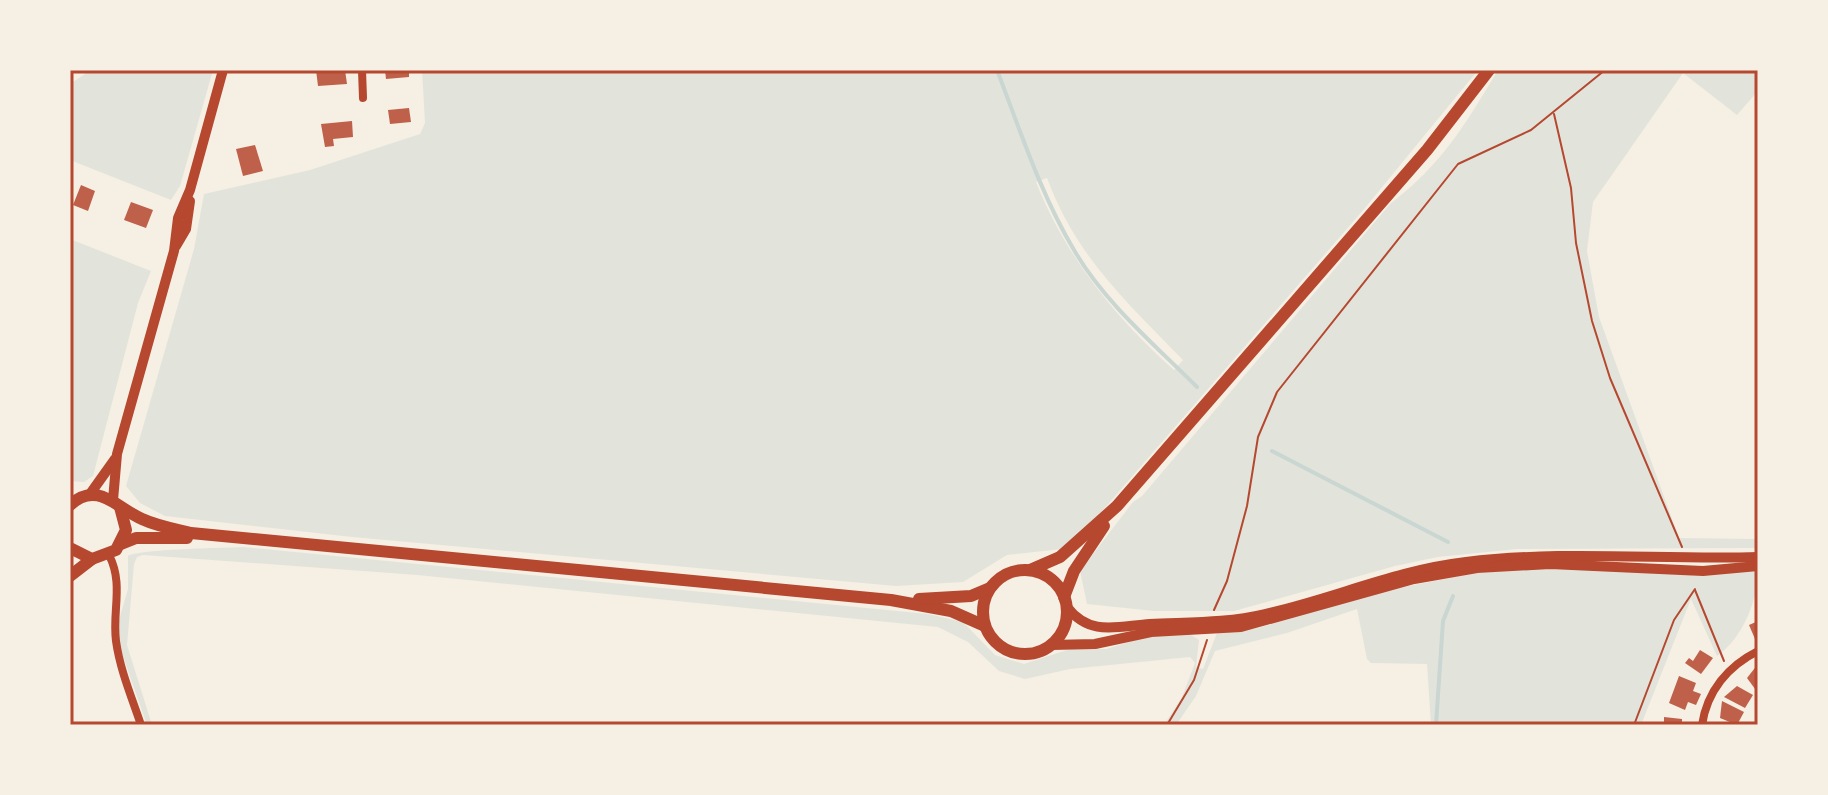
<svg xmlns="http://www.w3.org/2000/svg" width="1828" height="795" font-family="Lato,sans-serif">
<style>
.green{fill:#e2e4dc;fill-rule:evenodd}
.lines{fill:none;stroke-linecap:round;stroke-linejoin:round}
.stream{stroke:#c9d6d2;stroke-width:4}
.building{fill:#bf614a}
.path{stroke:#b5482f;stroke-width:2}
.minor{stroke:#b5482f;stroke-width:8}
.tertiary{stroke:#b5482f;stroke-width:10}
.secondary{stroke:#b5482f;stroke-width:12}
.neatline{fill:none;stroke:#b5482f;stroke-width:3}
</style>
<rect width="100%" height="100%" fill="#f6efe4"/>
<g class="green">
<polygon points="91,70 213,70 180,186 171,200 70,160 70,84"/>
<path d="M422,70H1478L1365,208L1090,525L1062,549L1007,555L963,582L896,586L352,537L165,516L140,503L126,486L194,249L204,194L310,170L420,134L425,123ZM1047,178C1077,258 1125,300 1183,360L1174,370C1115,318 1065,255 1036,182Z"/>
<path d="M1498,70H1758V91L1737,115L1683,73L1593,202L1587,251L1599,317L1679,538L1758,539V548L1517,549L1438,557L1395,566L1234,611H1154L1087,604L1080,571L1133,502L1142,496L1390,204C1442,164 1465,125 1498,70Z"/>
<polygon points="70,239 151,271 138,303 93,476 84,482 70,481"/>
<path d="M244,547L928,614L963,622L995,655L1024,664L1070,649H1106L1149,636L1191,635L1199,640L1196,667L1203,669L1217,633L1258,628L1387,590L1477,573L1537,569L1654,571L1700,576L1758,570C1758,600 1743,638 1717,656L1691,599L1641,725H1431L1427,664L1371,663L1367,659L1357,609L1287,633L1215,651L1196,696L1176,725H1164L1182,697L1195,663L1190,657L1070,669L1025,679L999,671L968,642L938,627L417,575L143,555L137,557L134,564L127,645L152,725H147L119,645V620L128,589V556C137,549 226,548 244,547Z"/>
</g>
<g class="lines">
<g class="stream">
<path d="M997,70C1020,130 1041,195 1074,250C1104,302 1155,345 1197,387"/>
<polyline points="1272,451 1448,542"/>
<polyline points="1436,725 1443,621 1453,596"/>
</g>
</g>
<g class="building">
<polygon points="316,70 345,70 347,84 318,86"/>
<polygon points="385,70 409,70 409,77 386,79"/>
<polygon points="409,108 411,122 390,124 388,110"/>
<polygon points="352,121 353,137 333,139 334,146 325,147 321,124"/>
<polygon points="255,145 263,171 243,176 236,149"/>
<polygon points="81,185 95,191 88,211 73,205"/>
<polygon points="131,202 153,210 146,228 124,220"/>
<polygon points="1758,621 1758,638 1755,639 1749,625"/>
<polygon points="1700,650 1713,658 1701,674 1685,663 1689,658 1693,661"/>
<polygon points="1758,664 1758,693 1747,678"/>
<polygon points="1679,676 1696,683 1693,691 1701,694 1696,705 1688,702 1685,710 1669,703"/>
<polygon points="1737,686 1753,695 1745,708 1724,697"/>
<polygon points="1722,701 1744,712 1737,725 1720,718"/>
<polygon points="1664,717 1682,719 1682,725 1664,725"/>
</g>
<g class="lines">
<g class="path">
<polyline points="1554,114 1571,188 1576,243 1592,321 1610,378 1682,547"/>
<polyline points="1695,590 1724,661"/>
<polyline points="1214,610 1227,581 1247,506 1258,437 1277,392 1458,164 1531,130 1605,70"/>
<polyline points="1167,725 1194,680 1207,640"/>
<polyline points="1634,725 1674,620 1695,589"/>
</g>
<g class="minor">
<polyline points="362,70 363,98"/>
<path d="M109,555C124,584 112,611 116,641C120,670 132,698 141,725"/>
<path d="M1702,725C1707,691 1728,666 1758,651"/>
</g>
<g class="tertiary">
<polyline points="176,246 186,229 190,201"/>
<polyline points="90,494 115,459"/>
<polyline points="113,500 117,454 174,251 178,218 190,190 223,70"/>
<path d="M1067,607C1090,637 1118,626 1150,624C1189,622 1227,623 1265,614C1333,599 1396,570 1466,562C1563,550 1661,560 1758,557"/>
<polyline points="1051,645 1095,644 1151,632 1241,627 1414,579 1477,568 1550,564 1703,571 1758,566"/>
</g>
<g class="secondary">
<path d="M70,505C97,480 117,508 142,519C157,526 174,529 191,533L891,600L951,611L985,626"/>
<polyline points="121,544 136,538 187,538"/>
<polyline points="70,548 92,559 116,550 126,530 120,507"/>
<circle cx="1025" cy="612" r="42"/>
<polyline points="1030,570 1060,557 1117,506 1427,150 1489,70"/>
<polyline points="70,576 92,559"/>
<polyline points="1064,597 1074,571 1104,526"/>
<polyline points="919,599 971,596 990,588"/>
</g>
</g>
<rect width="1828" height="795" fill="none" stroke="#f6efe4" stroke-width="144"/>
<rect x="72" y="72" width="1684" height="651" class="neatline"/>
</svg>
